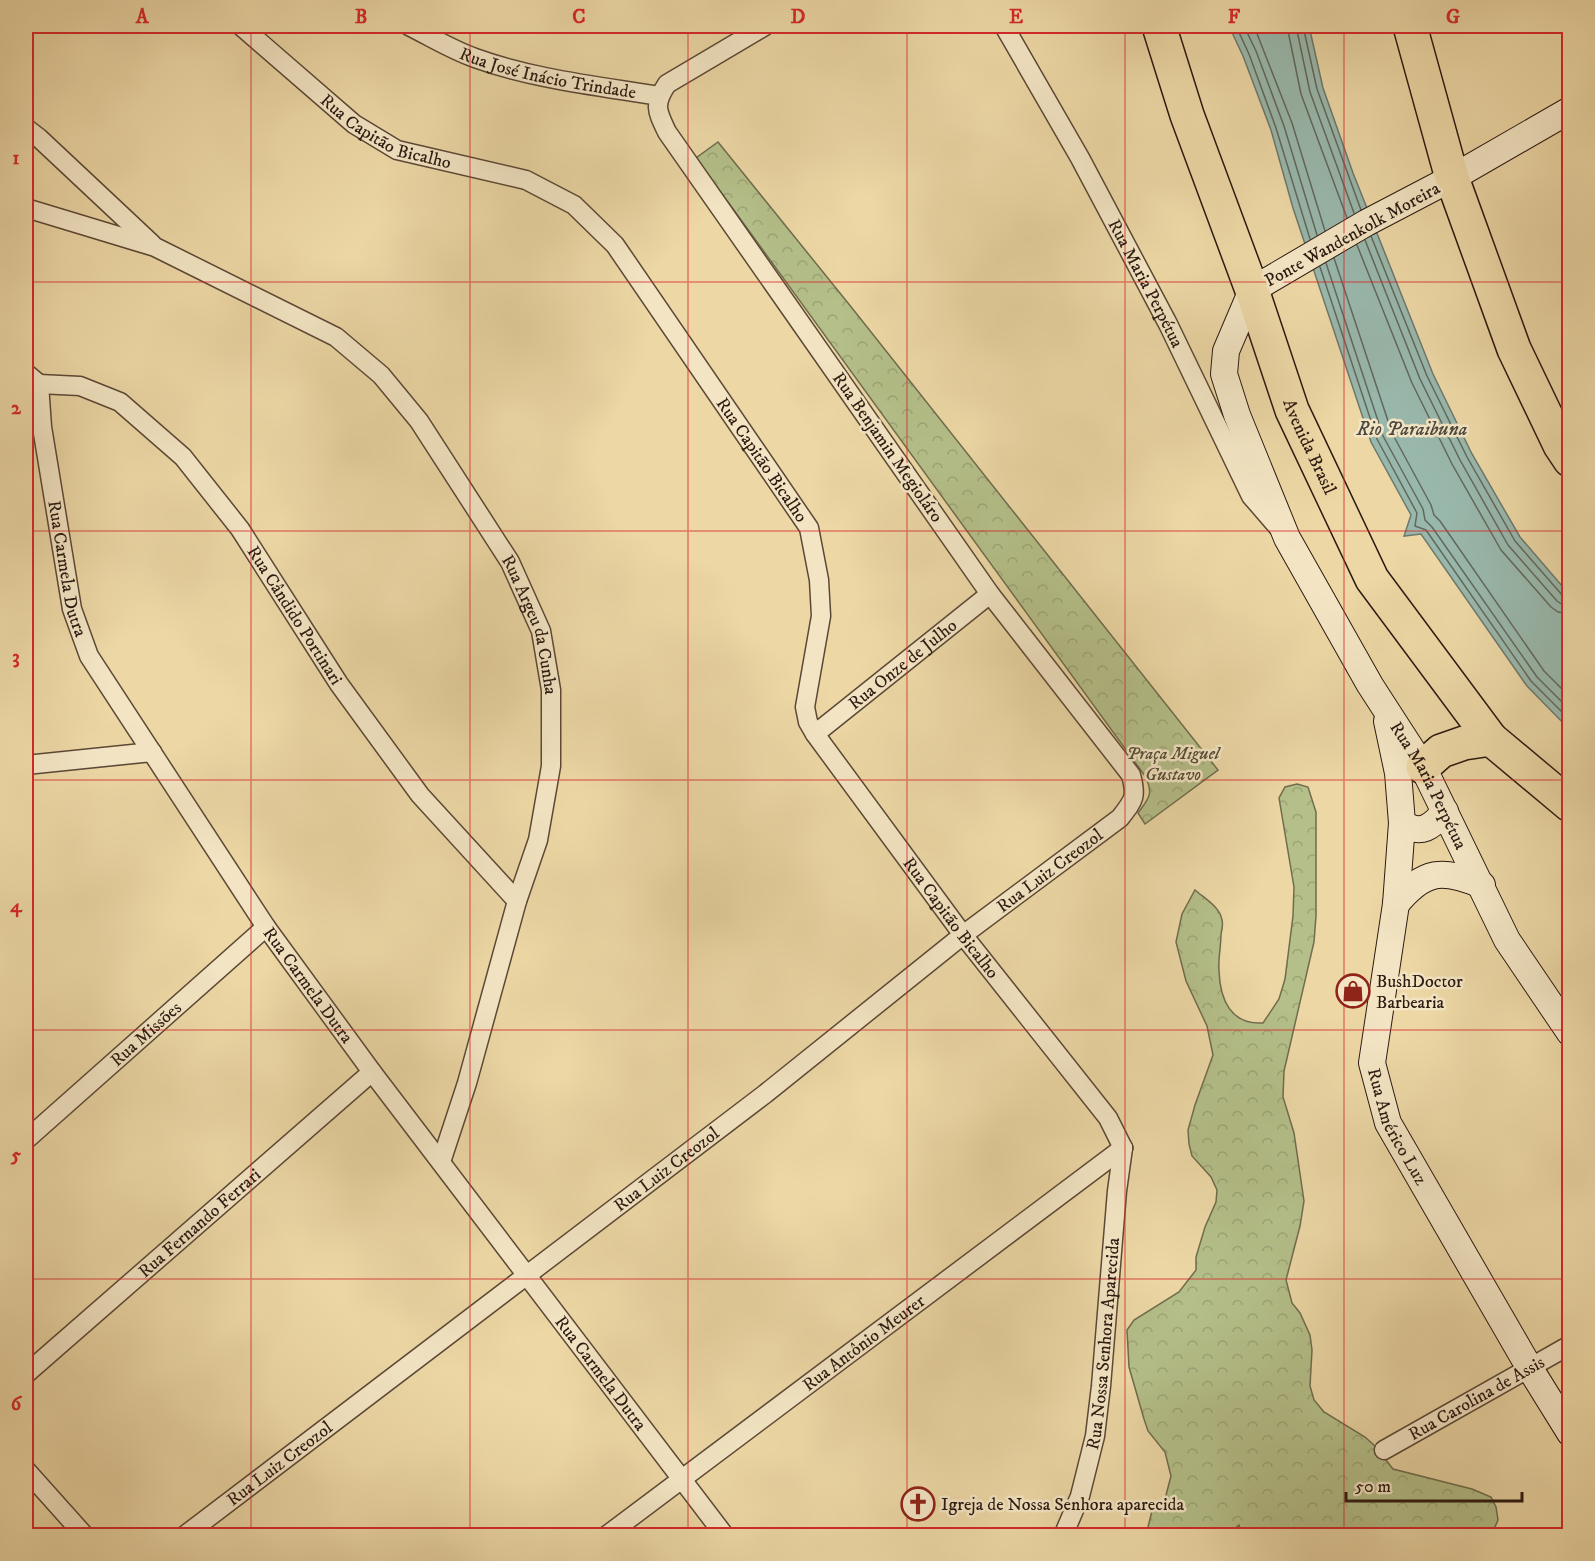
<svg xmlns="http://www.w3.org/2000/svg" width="1595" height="1561" font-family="'IM FELL DW Pica',serif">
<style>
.forest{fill:url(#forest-crowns);stroke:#706c4d;stroke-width:1.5}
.water{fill:#99b8ac;stroke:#6d786e;stroke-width:1.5}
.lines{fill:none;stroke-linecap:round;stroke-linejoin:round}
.shore{stroke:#62685e;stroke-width:1.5}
.street-casing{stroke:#5c4836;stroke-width:21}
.secondary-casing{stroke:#2c1911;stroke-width:28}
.highway-casing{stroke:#2c1911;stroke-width:36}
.street{stroke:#f3e5c4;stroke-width:18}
.secondary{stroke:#f3e5c4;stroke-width:26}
.highway{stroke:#ecd7a5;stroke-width:33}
.grid{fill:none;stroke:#d62828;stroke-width:1.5;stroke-opacity:0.55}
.labels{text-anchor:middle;stroke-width:5;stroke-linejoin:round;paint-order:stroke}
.street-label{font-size:18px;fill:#2c1911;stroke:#f3e5c4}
.park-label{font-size:18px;font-style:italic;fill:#554b35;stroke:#f3e5c4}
.poi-label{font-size:18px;fill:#2c1911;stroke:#f3e5c4;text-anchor:start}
.water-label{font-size:20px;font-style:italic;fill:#4d4940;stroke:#f3e5c4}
.neatline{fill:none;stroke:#d62828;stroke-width:2}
.grid-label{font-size:20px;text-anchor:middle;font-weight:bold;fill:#d62828}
</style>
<defs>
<pattern id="forest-crowns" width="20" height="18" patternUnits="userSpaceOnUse" patternTransform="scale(1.5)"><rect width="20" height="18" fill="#b4bf89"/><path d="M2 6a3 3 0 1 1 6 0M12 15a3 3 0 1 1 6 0" fill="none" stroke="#9ba475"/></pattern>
</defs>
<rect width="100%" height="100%" fill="#ecd7a5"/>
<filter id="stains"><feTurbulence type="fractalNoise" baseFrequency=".00333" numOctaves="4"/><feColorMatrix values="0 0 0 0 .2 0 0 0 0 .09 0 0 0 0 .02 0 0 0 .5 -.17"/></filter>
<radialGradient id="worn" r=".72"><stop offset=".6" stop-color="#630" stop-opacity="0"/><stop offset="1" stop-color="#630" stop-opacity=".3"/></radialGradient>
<g class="forest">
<path d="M718,142L852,308L1218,770L1145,824L1138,813C1149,798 1154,794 1145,776L696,158Z"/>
<path d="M1297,784L1308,787L1316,812V916L1314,942L1284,1071L1283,1097L1294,1133L1304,1201L1300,1226L1286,1280L1292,1303L1300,1313L1310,1335L1312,1350L1310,1386L1314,1400L1324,1412L1365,1437L1375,1446L1393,1469L1472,1489L1491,1497L1496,1507L1498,1520L1491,1536H1242L1239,1525L1227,1535H1146L1152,1511L1165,1499L1171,1476L1165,1452L1148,1431L1144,1419L1129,1367L1127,1330L1134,1320L1179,1292L1196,1270V1257L1205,1227L1216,1202L1217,1190L1211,1177L1192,1156L1189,1144L1188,1130L1195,1105L1213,1055L1207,1026L1186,981L1176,942L1182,914L1195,890C1204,898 1220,907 1222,920C1223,924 1222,930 1221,934C1221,946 1218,959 1219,971C1220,1000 1231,1025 1263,1023L1279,999L1285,979L1293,916L1294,887L1279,798L1285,787Z"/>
</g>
<polygon class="water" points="1229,26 1309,26 1323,88 1353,173 1433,374 1472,454 1520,537 1569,594 1569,729 1527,686 1421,534 1404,536 1411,515 1371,442 1293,208 1271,130 1243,56"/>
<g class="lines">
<g class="shore">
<polyline points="1236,26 1249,54 1276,128 1310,239"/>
<polyline points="1244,26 1256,51 1284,126 1317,235"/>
<polyline points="1254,26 1292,123 1325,231"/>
<polyline points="1287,26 1301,94 1347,218"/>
<polyline points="1296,26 1310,92 1354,213"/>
<polyline points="1303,26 1317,89 1361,210"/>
<polyline points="1371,236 1427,376 1467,457 1515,541 1563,596 1570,598"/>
<polyline points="1365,240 1420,379 1460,460 1508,545 1557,601 1563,605 1570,605"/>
<polyline points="1357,245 1412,383 1452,464 1501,550 1551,607 1558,612 1570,614"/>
<polyline points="1334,258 1392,433 1431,505 1434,515 1440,521 1544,671 1570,697"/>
<polyline points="1326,263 1383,436 1423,509 1425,520 1432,527 1537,677 1570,710"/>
<polyline points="1320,267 1377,439 1417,513 1415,526 1426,530 1531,681 1570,720"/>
</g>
<defs>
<g id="street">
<path id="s1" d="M241,26L354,124L397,150L526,180L574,205L615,245L809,528L819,580L821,616L805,707L808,722L815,734L963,935L1108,1118L1123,1148"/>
<path id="s2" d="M409,26C431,37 452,50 475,58C533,79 598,86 659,96"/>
<path id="s3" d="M1004,26L1080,158L1168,324L1251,496L1277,526"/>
<polyline points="26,128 39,138 152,244"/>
<path id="s4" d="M26,208L155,247L336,337L381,375L419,421L510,562L541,631L551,690V766L538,840L517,901L467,1083L441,1162"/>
<path id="s5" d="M26,373L39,384L42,427L72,609L89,656L266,927L372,1072L725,1536"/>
<path id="s6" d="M39,384L80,386L120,402L183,457L240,529L339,684L420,795L517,901"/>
<path id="s7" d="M815,734L990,594"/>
<polyline points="26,765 152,752"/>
<path id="s8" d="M26,1140L266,927"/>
<path id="s9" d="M26,1374L372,1072"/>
<path id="s10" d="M1384,1450L1570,1345"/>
<polyline points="26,1470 85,1536"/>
<path id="s11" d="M184,1536L765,1094L963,935L1120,818C1134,800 1137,797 1131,775L990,594L667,132C657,111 653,105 667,84L765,26"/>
<path id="s12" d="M606,1536L1123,1148"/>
<path id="s13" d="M1063,1536L1080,1496L1095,1436L1101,1386L1117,1191L1123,1148"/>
</g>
<g id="secondary">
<path id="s14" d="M1570,110L1452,178L1366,223L1252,290L1226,351L1224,374L1237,415L1287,538L1370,685L1423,767L1507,940L1570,1033"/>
<path id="s15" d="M1387,721L1398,773L1402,823L1396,904L1372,1063L1388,1123L1529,1367L1570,1433"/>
<path d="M1402,823C1421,836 1432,827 1445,811"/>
<path d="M1396,904C1425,869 1442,869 1482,885"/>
</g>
<g id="highway">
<path id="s16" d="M1159,26L1187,115L1252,290L1292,410L1372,579L1491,739L1570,805"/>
<polyline points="1410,26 1452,178 1514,349 1560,445 1570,460"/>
<polyline points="1423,767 1441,751 1464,743 1491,739"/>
</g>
</defs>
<use href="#street" class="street-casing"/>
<use href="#secondary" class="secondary-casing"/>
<use href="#highway" class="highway-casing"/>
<use href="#street" class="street"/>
<use href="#secondary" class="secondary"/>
<use href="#highway" class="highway"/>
</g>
<path class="grid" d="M251,26V1536M470,26V1536M688,26V1536M907,26V1536M1125,26V1536M1344,26V1536M26,282H1570M26,531H1570M26,780H1570M26,1030H1570M26,1279H1570"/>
<defs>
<symbol id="shop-ring" viewBox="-11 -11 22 22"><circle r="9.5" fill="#f3e5c4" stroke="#8f2418" stroke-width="1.5"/><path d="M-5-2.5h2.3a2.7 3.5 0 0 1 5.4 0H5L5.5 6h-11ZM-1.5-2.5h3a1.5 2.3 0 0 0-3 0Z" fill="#8f2418"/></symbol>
<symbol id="church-ring" viewBox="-11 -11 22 22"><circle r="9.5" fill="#f3e5c4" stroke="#8f2418" stroke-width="1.5"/><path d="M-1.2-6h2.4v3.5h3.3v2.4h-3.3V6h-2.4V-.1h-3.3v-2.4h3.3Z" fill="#8f2418"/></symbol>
</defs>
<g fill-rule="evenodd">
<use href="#shop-ring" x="1334" y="972" width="38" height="38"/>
<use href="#church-ring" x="899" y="1485" width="38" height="38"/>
</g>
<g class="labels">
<g class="street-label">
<text dy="6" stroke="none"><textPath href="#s2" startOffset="148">Rua José Inácio Trindade</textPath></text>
<text dy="6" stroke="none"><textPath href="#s1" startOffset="182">Rua Capitão Bicalho</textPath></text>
<text transform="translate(1352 234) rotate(-29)" y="6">Ponte Wandenkolk Moreira</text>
<text dy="6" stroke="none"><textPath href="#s3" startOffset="294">Rua Maria Perpétua</textPath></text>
<text transform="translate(888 447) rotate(55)" y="6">Rua Benjamin Megioláro</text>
<text dy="6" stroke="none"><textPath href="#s16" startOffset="447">Avenida Brasil</textPath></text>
<text dy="6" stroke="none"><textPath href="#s1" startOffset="704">Rua Capitão Bicalho</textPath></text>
<text dy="6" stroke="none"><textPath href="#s5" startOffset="204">Rua Carmela Dutra</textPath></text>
<text dy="6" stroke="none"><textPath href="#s6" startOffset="362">Rua Cândido Portinari</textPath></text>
<text dy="6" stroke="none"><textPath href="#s4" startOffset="690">Rua Argeu da Cunha</textPath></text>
<text dy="6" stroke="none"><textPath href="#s7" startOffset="112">Rua Onze de Julho</textPath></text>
<text dy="6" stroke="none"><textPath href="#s14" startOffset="916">Rua Maria Perpétua</textPath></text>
<text dy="6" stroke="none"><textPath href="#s11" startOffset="1092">Rua Luiz Creozol</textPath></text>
<text dy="6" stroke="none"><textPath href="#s1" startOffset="1226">Rua Capitão Bicalho</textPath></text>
<text dy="6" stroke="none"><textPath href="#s5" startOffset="690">Rua Carmela Dutra</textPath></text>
<text dy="6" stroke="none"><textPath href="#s8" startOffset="160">Rua Missões</textPath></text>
<text dy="6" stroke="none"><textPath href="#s15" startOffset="414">Rua Américo Luz</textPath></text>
<text dy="6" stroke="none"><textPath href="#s11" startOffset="606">Rua Luiz Creozol</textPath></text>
<text dy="6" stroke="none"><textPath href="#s9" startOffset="230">Rua Fernando Ferrari</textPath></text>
<text dy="6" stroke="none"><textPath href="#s12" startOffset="322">Rua Antônio Meurer</textPath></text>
<text dy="6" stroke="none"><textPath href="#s13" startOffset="198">Rua Nossa Senhora Aparecida</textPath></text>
<text dy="6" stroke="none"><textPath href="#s5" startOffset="1176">Rua Carmela Dutra</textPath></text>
<text dy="6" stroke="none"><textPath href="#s10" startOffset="106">Rua Carolina de Assis</textPath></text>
<text dy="6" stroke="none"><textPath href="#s11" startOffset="120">Rua Luiz Creozol</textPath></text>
</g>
<g class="park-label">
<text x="1173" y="759">Praça Miguel<tspan x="1173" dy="21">Gustavo</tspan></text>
</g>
<g class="poi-label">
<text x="1376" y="987">BushDoctor<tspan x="1376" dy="21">Barbearia</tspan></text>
<text x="941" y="1510">Igreja de Nossa Senhora aparecida</text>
</g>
<g class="water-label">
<text x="1412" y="435">Rio Paraibuna</text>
</g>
</g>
<rect width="1595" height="1561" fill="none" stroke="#ecd7a5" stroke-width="66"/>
<path d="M1346 1492v9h176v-9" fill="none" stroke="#2c1911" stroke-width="3"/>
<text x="1355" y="1492" font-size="18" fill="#2c1911" stroke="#f3e5c4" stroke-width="4.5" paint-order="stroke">50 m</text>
<rect x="33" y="33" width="1529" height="1495" class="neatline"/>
<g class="grid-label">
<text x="142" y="23">A</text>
<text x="361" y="23">B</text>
<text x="579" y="23">C</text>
<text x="798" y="23">D</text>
<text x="1016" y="23">E</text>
<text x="1234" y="23">F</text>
<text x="1453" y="23">G</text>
<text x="16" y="164">1</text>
<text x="16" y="414">2</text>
<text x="16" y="663">3</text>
<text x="16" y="912">4</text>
<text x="16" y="1161">5</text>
<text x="16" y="1410">6</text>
</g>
<rect width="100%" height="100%" filter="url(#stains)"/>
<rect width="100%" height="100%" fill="url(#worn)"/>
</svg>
